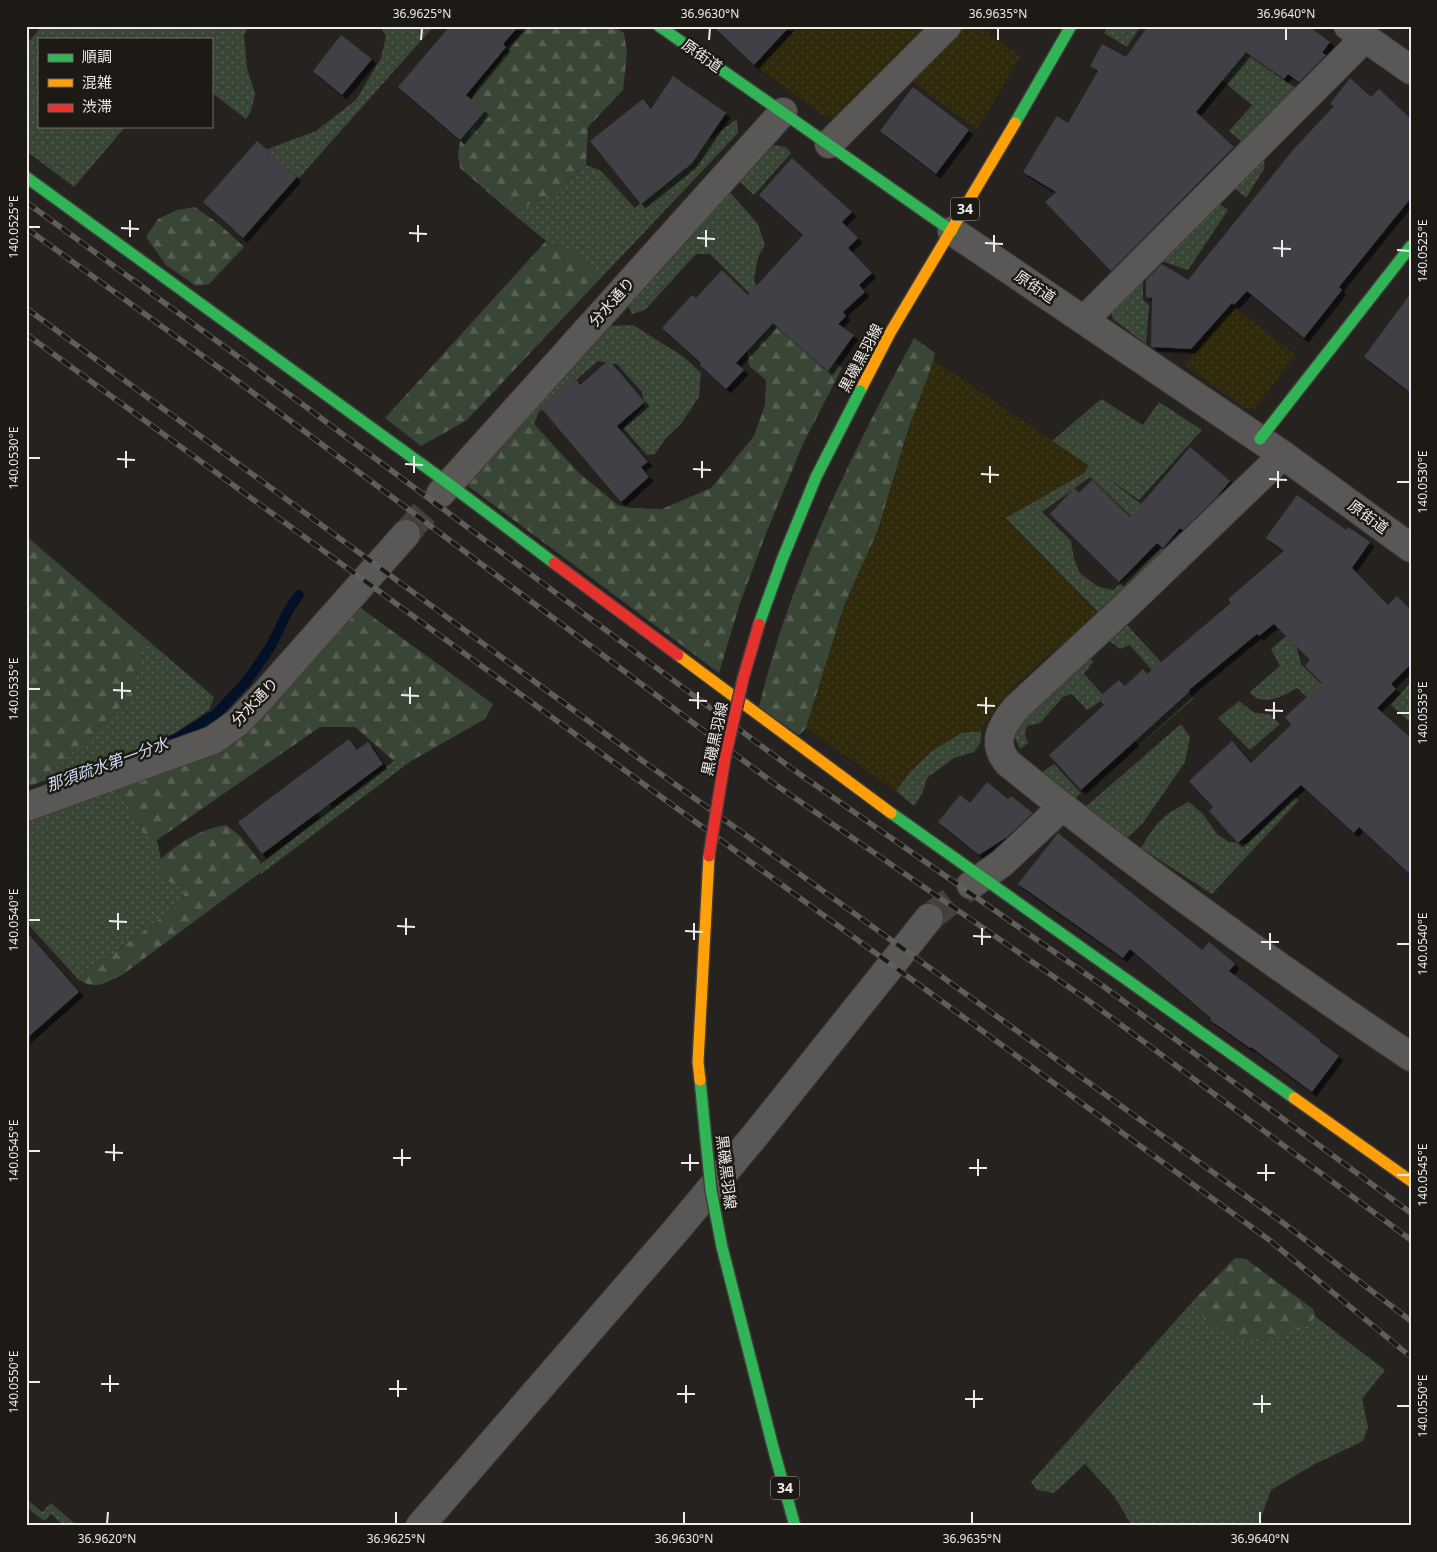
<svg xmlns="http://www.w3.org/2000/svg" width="1437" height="1552" font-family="'Noto Sans','Noto Sans JP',sans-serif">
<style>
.grass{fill:url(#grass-dots)}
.forest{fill:url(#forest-firs)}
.sand{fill:url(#sand-dots)}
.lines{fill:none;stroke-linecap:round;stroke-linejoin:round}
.stream{stroke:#031127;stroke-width:10}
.building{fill:#424046;filter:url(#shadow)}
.street-tunnel{stroke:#43403e;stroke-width:28;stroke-dasharray:28 14;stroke-linecap:butt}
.street-casing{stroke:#3f3c3a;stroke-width:30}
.fast-casing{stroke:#3f3c3a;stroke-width:14}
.slow-casing{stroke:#3f3c3a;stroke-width:14}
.jam-casing{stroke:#3f3c3a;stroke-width:14}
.street{stroke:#5a5857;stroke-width:28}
.fast{stroke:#30b455;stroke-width:11}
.slow{stroke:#ff9f0a;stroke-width:11}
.jam{stroke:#e5322d;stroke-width:11}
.rail-casing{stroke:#605e5c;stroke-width:5.5}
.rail{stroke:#1d1915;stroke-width:4;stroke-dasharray:11;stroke-linecap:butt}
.fast-bridge-casing{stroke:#3f3c3a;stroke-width:14;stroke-linecap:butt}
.slow-bridge-casing{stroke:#3f3c3a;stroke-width:14;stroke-linecap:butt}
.jam-bridge-casing{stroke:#3f3c3a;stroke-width:14;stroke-linecap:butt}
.fast-bridge{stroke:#30b455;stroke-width:11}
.slow-bridge{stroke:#ff9f0a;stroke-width:11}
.jam-bridge{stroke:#e5322d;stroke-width:11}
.ticks{fill:none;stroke:#eeebe9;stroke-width:2}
.labels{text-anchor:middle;stroke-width:5;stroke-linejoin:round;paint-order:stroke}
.shield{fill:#1d1915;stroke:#afaca9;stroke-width:1}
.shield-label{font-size:14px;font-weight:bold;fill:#eeebe9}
.street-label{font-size:15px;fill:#eeebe9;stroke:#1d1915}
.water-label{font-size:16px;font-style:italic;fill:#cfdff5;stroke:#1d1915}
.neatline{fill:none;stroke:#eeebe9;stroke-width:2}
.ticks-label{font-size:12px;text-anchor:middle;fill:#eeebe9}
</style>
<defs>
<pattern id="grass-dots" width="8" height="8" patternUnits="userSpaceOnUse" patternTransform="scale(1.25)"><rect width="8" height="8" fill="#3a4635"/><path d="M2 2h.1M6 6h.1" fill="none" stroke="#576152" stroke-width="1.8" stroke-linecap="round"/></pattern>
<pattern id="forest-firs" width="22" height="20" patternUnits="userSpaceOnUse" patternTransform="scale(1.25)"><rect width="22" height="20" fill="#3a4635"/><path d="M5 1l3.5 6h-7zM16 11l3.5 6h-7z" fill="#576152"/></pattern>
<pattern id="sand-dots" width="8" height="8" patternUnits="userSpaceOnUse" patternTransform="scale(1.25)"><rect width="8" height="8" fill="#30290c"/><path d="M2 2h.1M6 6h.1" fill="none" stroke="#443e24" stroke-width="1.8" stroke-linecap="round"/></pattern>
<filter id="shadow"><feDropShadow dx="4.5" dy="4.5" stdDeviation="0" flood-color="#0009"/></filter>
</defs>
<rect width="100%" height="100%" fill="#252220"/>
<g class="grass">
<polygon points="42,26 249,26 244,35 247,68 255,94 251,111 246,119 211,92 211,39 39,39 39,126 126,126 74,187 26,151 26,45"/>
<polygon points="380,26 434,26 299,178 265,150 316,131 356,100 381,58 386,36"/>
<polygon points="1108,26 1141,26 1127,47 1104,33"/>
<polygon points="1237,44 1297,89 1242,142 1229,131 1252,105 1214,74"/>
<polygon points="737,119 738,133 600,279 571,250 546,241 512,213 552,194 586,165 600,170 635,208 699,147"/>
<polygon points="774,145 786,147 791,153 754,195 738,180"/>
<polygon points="1265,153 1264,169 1246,198 1233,187"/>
<polygon points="728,190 758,224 765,245 758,257 754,280 761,296 752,296 710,254 696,254 645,310 632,314 625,300"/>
<polygon points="1218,203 1228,210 1188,270 1161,261"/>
<polygon points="1143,281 1143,300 1149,305 1146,344 1113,319 1111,312"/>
<polygon points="633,325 684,357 701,373 699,397 680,425 666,438 655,454 647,455 623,428 644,407 642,392 617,364 598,361 539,412 534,424 521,420 607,326"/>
<polygon points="1101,399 1143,425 1159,402 1202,430 1139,500 1104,476 1156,515 1143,528 1090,477 1042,512 1071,541 1074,559 1080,573 1097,586 1113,590 1180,532 1185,536 1099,613 1005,518 1084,473 1088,465 1052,441"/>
<path d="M1305,620L1296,644L1301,664L1345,707L1331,720L1297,688C1284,696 1261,708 1250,692L1280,666L1271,649Z"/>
<polygon points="1126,624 1194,698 1139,746 1101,701 1087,710 1072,694 1063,697 1040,723 1027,726 1025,734 1028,743 1020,749 1015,738 1014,727 1088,656 1093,662 1084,674 1104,696 1174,696 1130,645 1120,649 1108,640"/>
<polygon points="144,637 214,697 209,710 175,733 126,756 41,782 133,695"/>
<polygon points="1411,682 1411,723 1391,705"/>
<polygon points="1239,701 1255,713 1270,714 1280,724 1250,750 1218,718"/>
<polygon points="1181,724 1190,737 1185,762 1143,823 1125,840 1083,809"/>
<polygon points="981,731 981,742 974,752 954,758 927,778 922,794 914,806 896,791 910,772 933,750 961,733"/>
<polygon points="394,761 411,761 261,874 261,864 320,818 299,788 310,781 333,808"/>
<polygon points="1054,764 1081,793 1074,800 1042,772"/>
<polygon points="117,787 144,834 157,840 161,859 161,875 171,883 185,889 182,902 102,962 88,968 78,979 26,922 26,817"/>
<path d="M1294,797L1299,800L1212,894L1141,848C1155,824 1163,814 1189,802L1203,814L1217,834L1229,842L1247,844Z"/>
<polygon points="1195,1299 1205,1319 1303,1328 1316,1317 1385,1370 1362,1399 1368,1427 1363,1441 1313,1465 1271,1490 1260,1520 1263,1526 1132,1526 1114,1496 1085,1464 1054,1493 1037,1490 1031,1482"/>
<polygon points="26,1499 42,1512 51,1503 77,1526 64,1526 51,1514 44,1521 26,1507"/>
</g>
<g class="forest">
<polygon points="529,26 613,26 624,33 627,53 623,90 588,127 586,165 552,194 512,213 460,168 458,154 464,119 476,89"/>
<polygon points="195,207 219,224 244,247 209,284 196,286 166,265 146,237 158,219 177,210"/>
<polygon points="546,241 571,250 600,279 467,420 421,446 385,418"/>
<polygon points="751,303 824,352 842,368 803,444 767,531 740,603 719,673 464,483 521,420 534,424 579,473 618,505 630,508 662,509 711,488 754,436 765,405 766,380 749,366 745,330"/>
<path d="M914,338L935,353L929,376L909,427L878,530L844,606L806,728L799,735L759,707C790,576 851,456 914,338Z"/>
<polygon points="26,536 144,637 133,695 41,782 26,787"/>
<polygon points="355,604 493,704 485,719 411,761 394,761 355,727 320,727 157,840 144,834 117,787 213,752"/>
<path d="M226,825L240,836L261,863V872L122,975C104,983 95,991 78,979L88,968L102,962L182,902L185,890L171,883L161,875V859C179,842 201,829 226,825Z"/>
<polygon points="1235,1258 1246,1259 1313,1309 1316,1317 1303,1328 1264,1342 1231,1337 1204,1319 1195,1299"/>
</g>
<g class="sand">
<polygon points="799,26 928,26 834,118 825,117 758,68"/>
<polygon points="963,26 980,26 1020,57 977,130 909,79"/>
<polygon points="1234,307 1296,355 1255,408 1245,408 1184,365"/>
<path d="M934,360L1089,466L1084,473L1006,518L1099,613C1059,648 1006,685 981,731L961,733L933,750L910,772L896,791L806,728L844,606L878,530L909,427Z"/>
</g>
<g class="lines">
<polyline class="stream" points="161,745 179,737 216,714 246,682 271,646 288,611 299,595"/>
</g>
<g class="building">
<polygon points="450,26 519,26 503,44 506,47 466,95 485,111 460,140 398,87"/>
<polygon points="713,26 790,26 754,65"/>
<polygon points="1148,26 1308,26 1330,42 1322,53 1326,55 1299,82 1288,74 1284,79 1246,52 1196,112 1234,147 1111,271 1045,202 1056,192 1023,172 1057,116 1068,123 1098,71 1090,66 1102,44 1126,57"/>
<polygon points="341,35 372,59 342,95 313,71"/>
<polygon points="673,76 726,113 692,163 641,204 590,141 643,99 651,109"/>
<polygon points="1350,78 1371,97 1379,89 1411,119 1411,198 1339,287 1342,290 1304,338 1247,291 1234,305 1232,303 1191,349 1151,347 1152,298 1146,297 1146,280 1162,264 1188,280 1293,150 1334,106 1330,104"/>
<polygon points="913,87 969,130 936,174 880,131"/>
<polygon points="257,141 297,177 243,238 203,202"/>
<polygon points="792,158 852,212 842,222 858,238 848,248 872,273 859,285 865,292 843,312 846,316 838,324 854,335 828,371 773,323 736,363 744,370 726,389 700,365 701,363 662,328 692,295 696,298 722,270 748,295 803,235 759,195"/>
<polygon points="1411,293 1411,393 1364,357"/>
<polygon points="609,360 645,402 617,426 648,462 641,467 649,477 621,502 541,408 575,378 580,385"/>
<polygon points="1190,447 1230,481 1216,498 1183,530 1180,528 1163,548 1157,543 1119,582 1050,514 1074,488 1079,493 1092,480 1130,517"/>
<polygon points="1297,495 1346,530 1348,527 1370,542 1352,568 1388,605 1397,596 1411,610 1411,664 1391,684 1396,689 1377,708 1411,738 1411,875 1359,827 1354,833 1301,785 1238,843 1209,811 1213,807 1189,781 1232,741 1251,763 1291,725 1285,717 1322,683 1305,666 1310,660 1274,624 1259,636 1257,634 1189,690 1190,691 1081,790 1049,755 1105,704 1099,697 1119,680 1125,686 1143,669 1147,674 1231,603 1228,599 1284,551 1266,538"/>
<polygon points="349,739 357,750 368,742 383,764 262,854 238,822"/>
<polygon points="987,782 1008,799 1011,796 1033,813 1007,837 979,855 938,822 960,795 970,803"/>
<polygon points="1058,833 1202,950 1209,942 1235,964 1229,971 1320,1040 1319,1041 1339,1056 1312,1092 1251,1047 1250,1048 1210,1020 1211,1018 1130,949 1123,958 1018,884"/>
<polygon points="26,931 79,992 26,1039"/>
</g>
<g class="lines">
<g class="street-tunnel">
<polyline points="406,534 441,493"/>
<polyline points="929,918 971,885"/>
</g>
<defs>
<g id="street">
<polyline points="1348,26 1411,70"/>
<polyline points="829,144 947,26"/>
<polyline points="952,231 1283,455 1411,548"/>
<polyline points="1084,320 1365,38"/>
<path d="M1283,455L1127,605L1016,708C1001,726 991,743 1008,763C1137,868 1273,964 1411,1057"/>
<polyline points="441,493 783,112"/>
<polyline points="26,807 213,740 237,723 261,698 406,534"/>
<polyline points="971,885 1002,863 1062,807"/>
<polyline points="420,1526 678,1228 757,1133 929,918"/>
</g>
<g id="fast">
<polyline points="659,26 952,231"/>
<polyline points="1015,123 1071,26"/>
<polyline points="26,177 449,484 554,563"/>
<polyline points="1260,439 1411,246"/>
<polyline points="891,813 1294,1098"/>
<polyline points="774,1451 795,1526"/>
</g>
<g id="slow">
<polyline points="860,391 890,333 1015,123"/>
<polyline points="678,655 891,813"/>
<polyline points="1294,1098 1411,1181"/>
</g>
<polyline id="jam" points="554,563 678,655"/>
</defs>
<use href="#street" class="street-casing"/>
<use href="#fast" class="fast-casing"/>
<use href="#slow" class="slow-casing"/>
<use href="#jam" class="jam-casing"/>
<use href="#street" class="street"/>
<use href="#fast" class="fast"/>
<use href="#slow" class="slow"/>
<use href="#jam" class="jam"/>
<defs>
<g id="rail">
<polyline points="26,202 251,366 791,768 1103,986 1411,1213"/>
<polyline points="26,228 236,380 776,785 1089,1001 1411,1240"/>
<polyline points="26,308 636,756 1282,1222 1411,1321"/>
<polyline points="26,334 1268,1239 1411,1357"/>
</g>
</defs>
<use href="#rail" class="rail-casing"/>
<use href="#rail" class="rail"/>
<defs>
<g id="fast-bridge">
<polyline points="759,624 782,560 816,477 860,391"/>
<polyline points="700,1080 711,1190 722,1247 774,1451"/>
</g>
<polyline id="slow-bridge" points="700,1080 698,1062 709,856"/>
<polyline id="jam-bridge" points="709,856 725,758 743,679 759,624"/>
</defs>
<use href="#fast-bridge" class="fast-bridge-casing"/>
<use href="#slow-bridge" class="slow-bridge-casing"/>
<use href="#jam-bridge" class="jam-bridge-casing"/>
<use href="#fast-bridge" class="fast-bridge"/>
<use href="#slow-bridge" class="slow-bridge"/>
<use href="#jam-bridge" class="jam-bridge"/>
</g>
<path class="ticks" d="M421,40L422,28M709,40L710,28M998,40V28M1286,40V28M28,227H40M121,228L139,229M409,233L427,234M130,237V220M697,238L715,239M418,242V225M985,243L1003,244M706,247V230M1273,248L1291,249M1397,250L1410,251M994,252V235M1282,257V240M28,458H40M117,459L135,460M405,464L423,465M126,468V451M693,469L711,470M414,473V456M981,474L999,475M702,478V461M1269,479L1287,480M1397,482H1410M990,483V466M1278,488V471M28,689H40M113,690L131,691M401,695L419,696M122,699V682M689,700L707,701M410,704V687M977,705L995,706M698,709V692M1265,710L1283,711M1397,713H1410M986,714V697M1274,719V702M28,920H40M109,921L127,922M397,926L415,927M118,930V913M685,931L703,932M406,935V918M973,936L991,937M694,940V923M1261,942H1279M1397,944H1410M982,945V928M1270,950V933M28,1151H40M105,1152L123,1153M393,1158H411M114,1161V1144M681,1163H699M402,1166V1149M969,1168H987M690,1171V1154M1257,1173H1275M1397,1175H1410M978,1176V1159M1266,1181V1164M28,1382H40M101,1384H119M389,1389H407M110,1392V1375M677,1394H695M398,1397V1380M965,1399H983M686,1403V1385M1253,1404H1271M1397,1406H1410M974,1408V1390M1262,1413V1395M107,1524L108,1512M396,1524V1512M684,1524V1512M972,1524V1512M1260,1524V1512"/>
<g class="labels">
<g class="shield">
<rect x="951" y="197.5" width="28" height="23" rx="4"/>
<rect x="771" y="1476.5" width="28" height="23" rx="4"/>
</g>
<g class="shield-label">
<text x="965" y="214">34</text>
<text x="785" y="1493">34</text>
</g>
<g class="street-label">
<text transform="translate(702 56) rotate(35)" y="5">原街道</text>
<text transform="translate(1035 287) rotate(34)" y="5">原街道</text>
<text transform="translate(612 302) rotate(-48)" y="5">分水通り</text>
<text transform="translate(861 358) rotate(-62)" y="5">黒磯黒羽線</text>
<text transform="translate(1368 517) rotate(36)" y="5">原街道</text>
<text transform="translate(255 702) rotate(-46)" y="5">分水通り</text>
<text transform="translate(715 739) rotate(-78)" y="5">黒磯黒羽線</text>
<text transform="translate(726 1172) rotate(83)" y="5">黒磯黒羽線</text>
</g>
<g class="water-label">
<text transform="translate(107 764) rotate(-20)" y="6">那須疏水第一分水</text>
</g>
</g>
<rect width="1437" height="1552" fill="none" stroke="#1d1915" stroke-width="55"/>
<rect x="38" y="38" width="175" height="90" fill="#1d1915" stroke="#716d6a"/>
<rect x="48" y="54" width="25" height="8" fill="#30b455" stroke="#716d6a"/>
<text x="82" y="62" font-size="15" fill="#eeebe9">順調</text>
<rect x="48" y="79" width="25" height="8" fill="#ff9f0a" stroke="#716d6a"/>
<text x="82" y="88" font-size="15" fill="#eeebe9">混雑</text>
<rect x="48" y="104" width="25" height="8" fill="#e5322d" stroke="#716d6a"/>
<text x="82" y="112" font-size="15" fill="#eeebe9">渋滞</text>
<rect x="28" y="28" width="1382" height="1496" class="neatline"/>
<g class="ticks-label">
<text x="422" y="18">36.9625°N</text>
<text x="710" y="18">36.9630°N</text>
<text x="998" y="18">36.9635°N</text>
<text x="1286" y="18">36.9640°N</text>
<text transform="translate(14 227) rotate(-90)" y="4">140.0525°E</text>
<text transform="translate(1423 251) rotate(-90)" y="4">140.0525°E</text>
<text transform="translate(14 458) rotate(-90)" y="4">140.0530°E</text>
<text transform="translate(1423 482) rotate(-90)" y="4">140.0530°E</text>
<text transform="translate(14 689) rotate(-90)" y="4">140.0535°E</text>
<text transform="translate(1423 713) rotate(-90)" y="4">140.0535°E</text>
<text transform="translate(14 920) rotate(-90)" y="4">140.0540°E</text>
<text transform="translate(1423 944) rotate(-90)" y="4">140.0540°E</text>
<text transform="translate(14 1151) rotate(-90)" y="4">140.0545°E</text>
<text transform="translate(1423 1175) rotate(-90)" y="4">140.0545°E</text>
<text transform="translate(14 1382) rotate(-90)" y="4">140.0550°E</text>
<text transform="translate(1423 1406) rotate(-90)" y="4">140.0550°E</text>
<text x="107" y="1543">36.9620°N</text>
<text x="396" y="1543">36.9625°N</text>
<text x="684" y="1543">36.9630°N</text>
<text x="972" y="1543">36.9635°N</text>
<text x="1260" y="1543">36.9640°N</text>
</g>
</svg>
